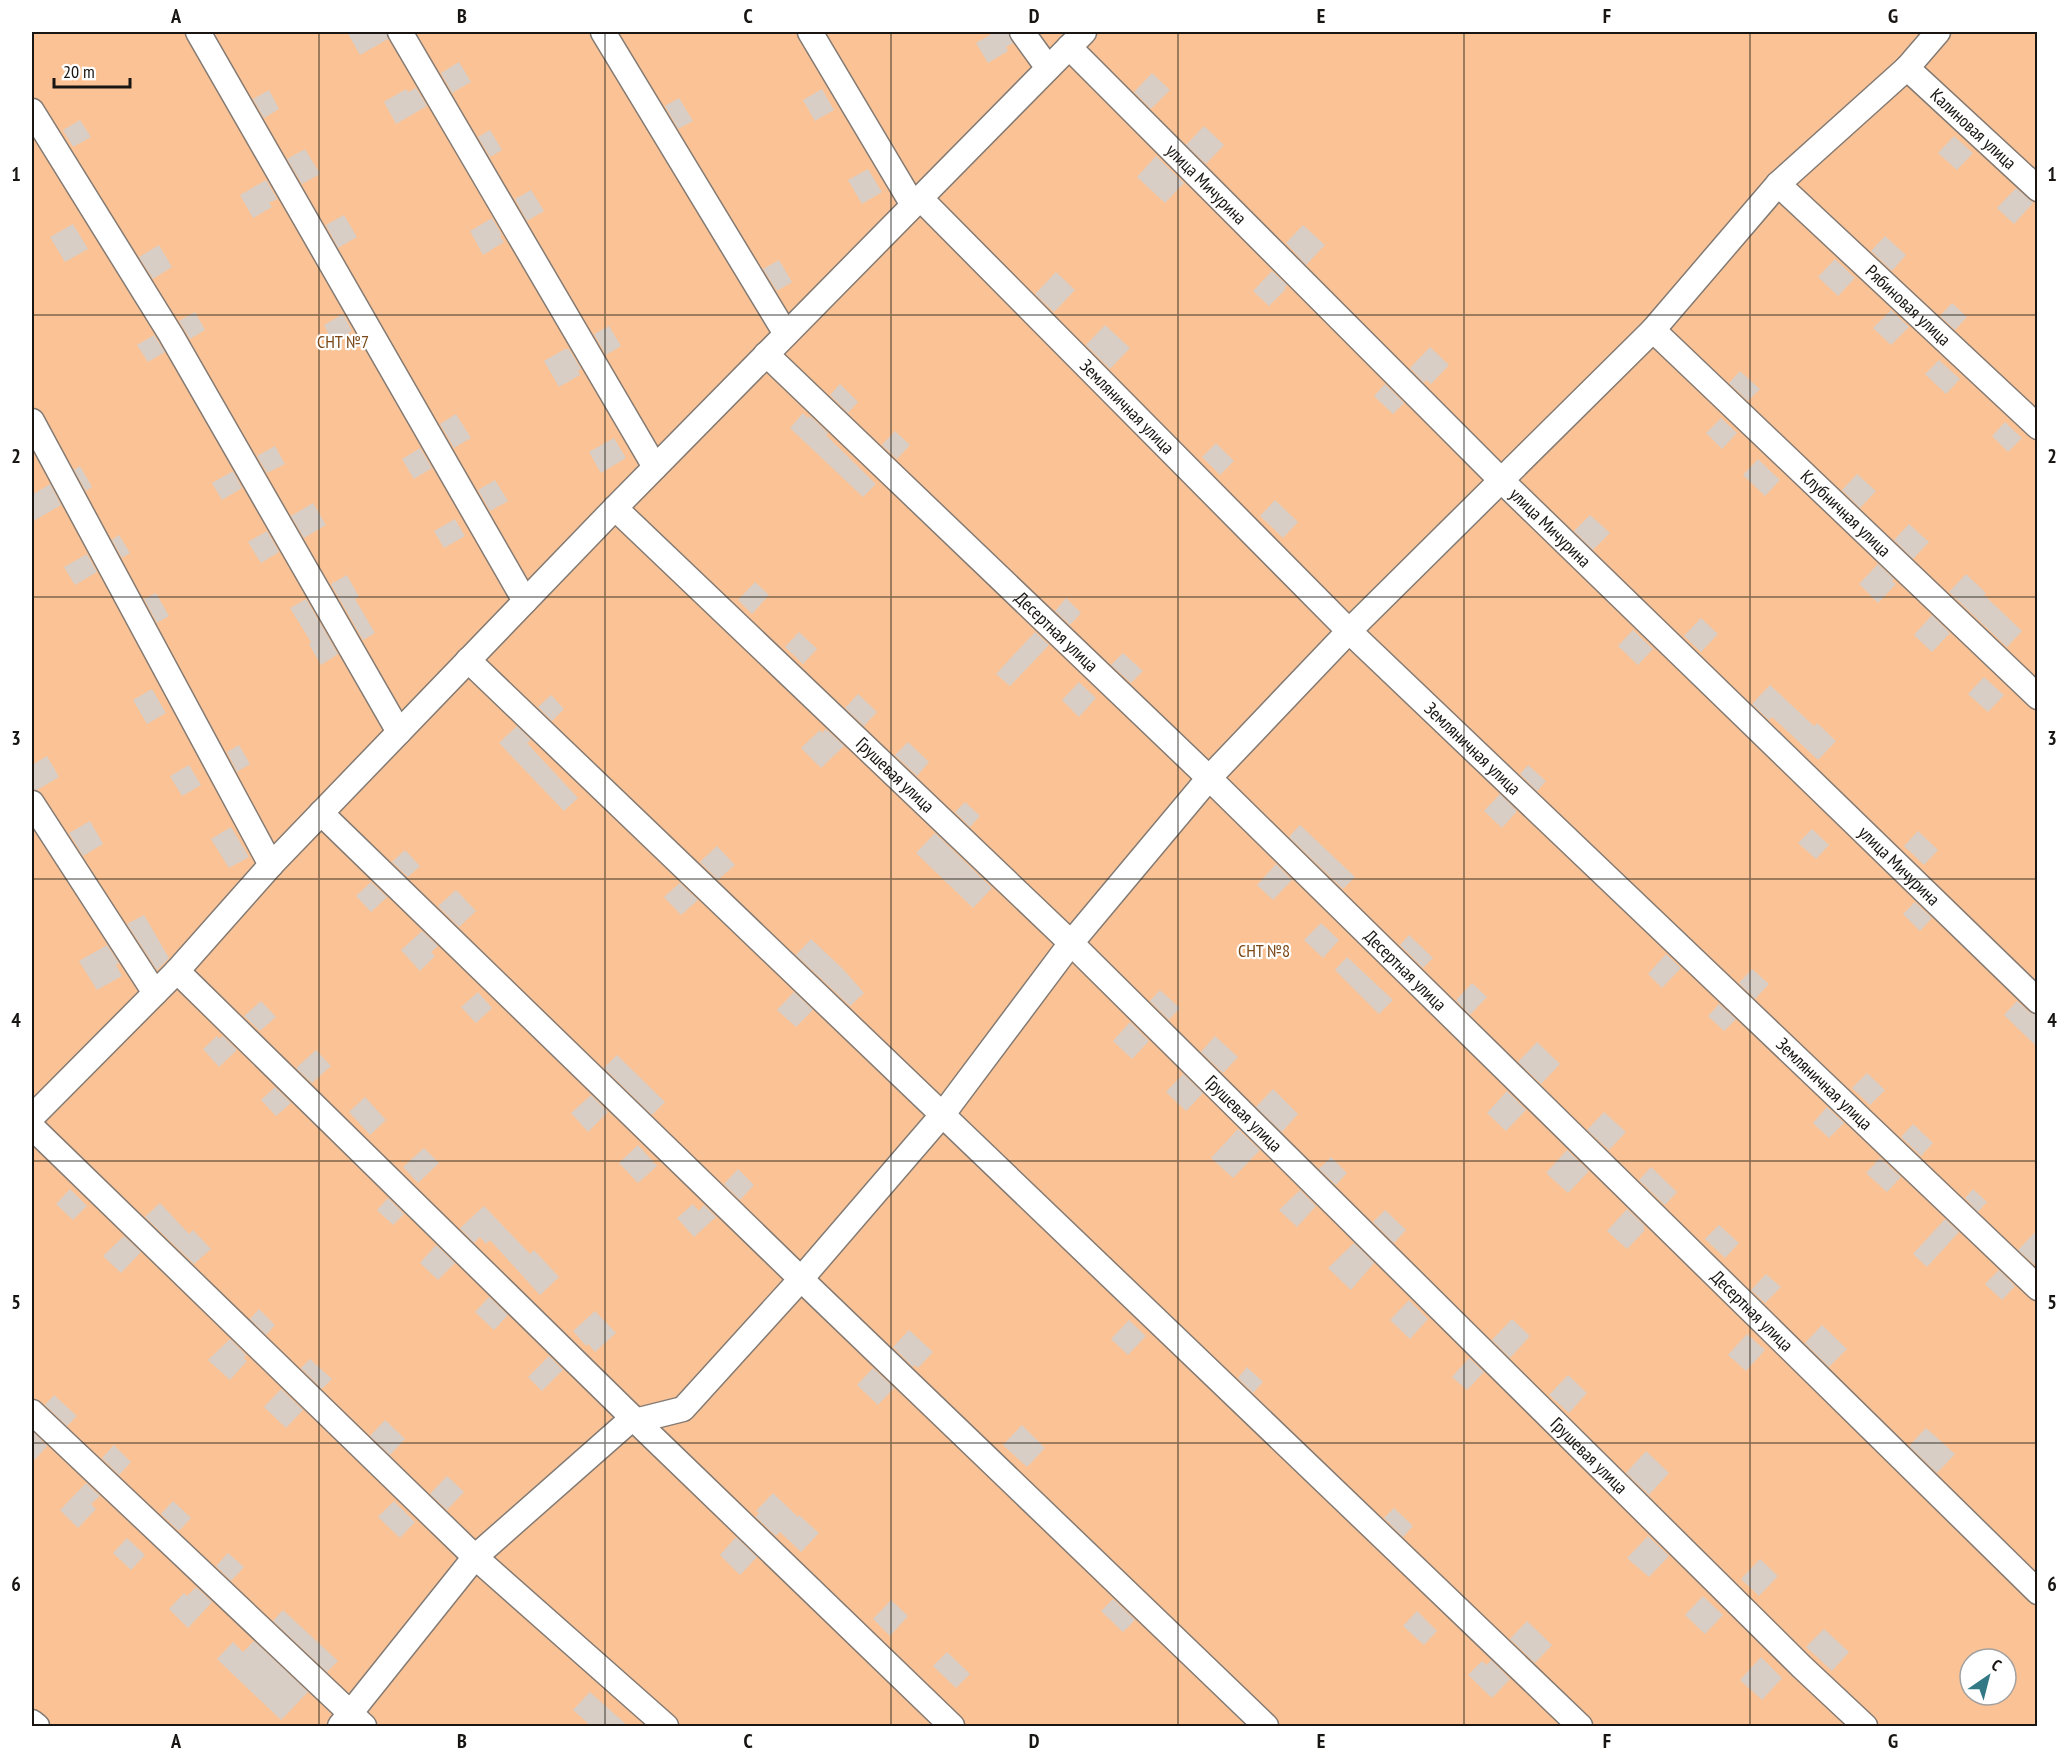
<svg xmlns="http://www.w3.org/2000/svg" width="2069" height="1758" font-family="'PT Sans Narrow',sans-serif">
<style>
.green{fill:#fbc395;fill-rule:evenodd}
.building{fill:#d8cec6}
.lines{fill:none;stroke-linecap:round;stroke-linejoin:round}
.minor-casing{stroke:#837a73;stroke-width:27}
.minor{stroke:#fff;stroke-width:24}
.grid{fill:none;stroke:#181512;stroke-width:1.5;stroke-opacity:0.55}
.labels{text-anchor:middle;stroke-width:4.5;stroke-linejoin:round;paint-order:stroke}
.street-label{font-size:18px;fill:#181512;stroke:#fff}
.park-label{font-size:18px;fill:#7b4918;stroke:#fff}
.neatline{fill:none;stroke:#181512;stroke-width:2}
.grid-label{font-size:20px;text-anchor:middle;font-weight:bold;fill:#181512}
</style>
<rect width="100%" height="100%" fill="#fff6f0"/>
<path class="green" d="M32,32H2037V1726H32ZM1970,1659H2006V1695H1970Z"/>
<g class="building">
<polygon points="347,32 386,32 388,39 360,55"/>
<polygon points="995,32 1008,32 1013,43 1006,47 1008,51 988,63 976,43"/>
<polygon points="459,62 471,82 452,93 441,73"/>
<polygon points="1152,73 1170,90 1151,109 1134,92"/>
<polygon points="416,88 427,106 396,124 384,102 406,89 408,92"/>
<polygon points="822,89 834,110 815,121 803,100"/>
<polygon points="269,90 279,109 264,118 253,99"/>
<polygon points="679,98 693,121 678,129 665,106"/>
<polygon points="80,120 91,137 73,147 63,130"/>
<polygon points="1204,126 1224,145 1206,164 1186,145"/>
<polygon points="490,130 502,150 490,157 478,137"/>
<polygon points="1954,136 1973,153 1957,170 1938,153"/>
<polygon points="305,149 320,174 302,184 287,159"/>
<polygon points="1156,156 1184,183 1165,203 1137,177"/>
<polygon points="868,169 882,192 862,204 848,180"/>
<polygon points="266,180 277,199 269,203 272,207 253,218 240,195"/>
<polygon points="2016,188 2033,203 2014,224 1997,208"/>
<polygon points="531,190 544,211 527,221 515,199"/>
<polygon points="344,215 357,237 338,248 326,225"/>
<polygon points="492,218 502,235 500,236 504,242 483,255 470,231"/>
<polygon points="73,224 88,249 65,262 50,237"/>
<polygon points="1303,225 1325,245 1306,265 1286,243"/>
<polygon points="1885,236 1906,255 1892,271 1871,251"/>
<polygon points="159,245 172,267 153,279 139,257"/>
<polygon points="1835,259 1855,278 1838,296 1818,277"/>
<polygon points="779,260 792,282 777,291 763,269"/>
<polygon points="1272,271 1287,285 1284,288 1286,289 1269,306 1253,291"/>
<polygon points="1056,272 1075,290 1054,312 1035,294"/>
<polygon points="1952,303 1967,317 1955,330 1940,316"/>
<polygon points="1891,310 1909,327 1891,345 1873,328"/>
<polygon points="195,312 205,330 190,339 179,321"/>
<polygon points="343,314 352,331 333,342 324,325"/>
<polygon points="1105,325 1130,348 1110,369 1086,345"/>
<polygon points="609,326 621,346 606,355 594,334"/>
<polygon points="154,335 165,352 148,362 137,345"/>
<polygon points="1430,347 1449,365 1431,384 1426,380 1424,383 1410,368"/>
<polygon points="565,349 569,349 581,369 578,371 580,375 559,387 544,361"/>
<polygon points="1939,360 1960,379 1946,394 1925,374"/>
<polygon points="1740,371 1760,389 1748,401 1729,383"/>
<polygon points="840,384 858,402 848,413 830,395"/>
<polygon points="1385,384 1404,403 1393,414 1374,396"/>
<polygon points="803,413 808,418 810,416 828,433 826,435 876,484 863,497 790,428"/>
<polygon points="456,414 471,438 454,448 440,424"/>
<polygon points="1721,418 1737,433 1722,449 1706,433"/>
<polygon points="2005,422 2022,438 2008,452 1992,436"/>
<polygon points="895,431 910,445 897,459 882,445"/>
<polygon points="614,438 626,458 601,473 589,452"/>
<polygon points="1216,443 1234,461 1220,475 1202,457"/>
<polygon points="275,446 285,464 267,473 257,456"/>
<polygon points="420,448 432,468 414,479 402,459"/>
<polygon points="1758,459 1780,480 1765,496 1743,475"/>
<polygon points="80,466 92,487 86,491 74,470"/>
<polygon points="233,471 242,488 222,500 212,483"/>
<polygon points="1857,474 1876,491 1860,508 1842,490"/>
<polygon points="495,480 508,501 490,511 478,490"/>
<polygon points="50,484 61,505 32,522 32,495"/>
<polygon points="1275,500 1298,522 1283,538 1260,516"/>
<polygon points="313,503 326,525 304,538 291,516"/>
<polygon points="1590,515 1610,533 1593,550 1574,531"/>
<polygon points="455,519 465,536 444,548 434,531"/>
<polygon points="1909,524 1929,542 1913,559 1894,540"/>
<polygon points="267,531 279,552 261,563 248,542"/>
<polygon points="119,535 130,553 122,558 112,540"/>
<polygon points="87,554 97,572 75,585 64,567"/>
<polygon points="1878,564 1894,579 1892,581 1896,584 1878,603 1859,584"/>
<polygon points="1966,574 1986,593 1984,595 2022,631 2007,647 1949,592"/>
<polygon points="347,575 359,597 355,599 375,633 363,640 331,584"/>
<polygon points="755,582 769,595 752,614 738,600"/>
<polygon points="156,593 169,616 157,623 144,599"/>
<polygon points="1066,598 1081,613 1070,625 1055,611"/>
<polygon points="306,599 338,654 321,665 309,644 311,642 290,608"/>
<polygon points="1932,615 1950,633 1932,652 1914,635"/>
<polygon points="1701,618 1718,634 1701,652 1684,636"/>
<polygon points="1633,630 1653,649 1638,665 1618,646"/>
<polygon points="799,632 817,649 803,664 785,647"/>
<polygon points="1035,632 1049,645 1010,686 996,674"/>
<polygon points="1123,653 1143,671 1131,683 1111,665"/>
<polygon points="1984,677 2004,695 1988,712 1968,694"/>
<polygon points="1079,682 1096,698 1079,717 1062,700"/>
<polygon points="1770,685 1814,726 1817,723 1836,741 1818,760 1772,717 1769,720 1752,704"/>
<polygon points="152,689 166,713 147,724 133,700"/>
<polygon points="858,694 877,712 864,726 845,708"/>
<polygon points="551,695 564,709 552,721 538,707"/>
<polygon points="517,726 531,740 527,743 578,798 564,811 499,743"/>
<polygon points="826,729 844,746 821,768 801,748 820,730 822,733"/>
<polygon points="908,742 929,762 917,776 895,755"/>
<polygon points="239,745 250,764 237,772 227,752"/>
<polygon points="47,756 59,777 37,790 32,789 32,765"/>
<polygon points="189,765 201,785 182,796 170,776"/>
<polygon points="1528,765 1546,781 1537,791 1520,774"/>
<polygon points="1500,794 1517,811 1502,828 1484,811"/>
<polygon points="965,802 980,816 970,827 955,812"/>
<polygon points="90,821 103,844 83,856 69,833"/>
<polygon points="1300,825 1355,877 1343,889 1289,837"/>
<polygon points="231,827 249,857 229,868 211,839"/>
<polygon points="1812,829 1829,845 1816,859 1798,843"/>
<polygon points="1918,831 1938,850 1924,865 1904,846"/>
<polygon points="935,833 992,888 973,908 916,853"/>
<polygon points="717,846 735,865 718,880 700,862"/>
<polygon points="405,850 420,866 408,877 392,862"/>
<polygon points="1276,864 1292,880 1273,900 1257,885"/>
<polygon points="371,882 387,897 371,912 356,896"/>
<polygon points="680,883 698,900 681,915 664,897"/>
<polygon points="456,890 476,911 459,927 438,906"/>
<polygon points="1915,902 1932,918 1920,931 1903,914"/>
<polygon points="144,915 169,958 157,970 127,924"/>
<polygon points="1321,923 1339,940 1323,958 1304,940"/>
<polygon points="422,931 438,946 431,952 435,956 420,971 401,950"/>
<polygon points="1409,935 1433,958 1423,968 1400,945"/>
<polygon points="811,939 843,969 864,993 850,1006 796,955"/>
<polygon points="107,945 119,963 116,965 122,976 97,990 79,961"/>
<polygon points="1666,954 1681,968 1662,988 1648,974"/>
<polygon points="1347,957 1393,1000 1379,1014 1335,970"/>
<polygon points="1752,969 1769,984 1755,999 1739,983"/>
<polygon points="1472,983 1487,997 1470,1015 1456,1000"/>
<polygon points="1160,990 1180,1008 1169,1020 1150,1001"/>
<polygon points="478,992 492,1008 476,1023 461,1007"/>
<polygon points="794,992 813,1010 796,1027 777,1010"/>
<polygon points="261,1001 276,1017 260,1031 244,1016"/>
<polygon points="2017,1001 2029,1012 2037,1015 2037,1047 2004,1015"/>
<polygon points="1719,1004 1736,1019 1724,1031 1708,1016"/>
<polygon points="1130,1022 1149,1041 1132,1059 1113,1041"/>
<polygon points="217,1036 219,1039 223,1036 237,1050 219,1067 203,1049"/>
<polygon points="1215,1036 1238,1057 1223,1073 1201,1052"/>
<polygon points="1537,1042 1560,1064 1541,1084 1518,1062"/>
<polygon points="316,1050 331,1066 312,1083 296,1068"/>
<polygon points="617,1055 665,1102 652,1115 604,1068"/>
<polygon points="1867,1073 1885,1090 1870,1105 1852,1088"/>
<polygon points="1183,1074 1203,1093 1186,1111 1166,1092"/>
<polygon points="275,1087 291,1103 276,1116 261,1100"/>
<polygon points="1273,1089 1298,1114 1282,1132 1256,1107"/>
<polygon points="1507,1091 1526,1110 1506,1131 1487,1113"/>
<polygon points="591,1095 608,1112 588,1132 571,1113"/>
<polygon points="365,1097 386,1120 370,1135 349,1112"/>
<polygon points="1827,1107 1844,1123 1829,1138 1813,1123"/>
<polygon points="1604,1112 1626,1132 1609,1150 1587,1130"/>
<polygon points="1913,1124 1933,1143 1921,1156 1901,1137"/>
<polygon points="1238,1129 1260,1150 1233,1178 1211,1158"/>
<polygon points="638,1145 657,1166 638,1183 619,1163"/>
<polygon points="424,1148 439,1163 418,1183 403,1167"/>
<polygon points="1567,1150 1589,1171 1568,1193 1546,1173"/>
<polygon points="1331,1157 1347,1173 1336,1185 1319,1169"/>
<polygon points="1880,1158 1901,1177 1887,1192 1866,1173"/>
<polygon points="1651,1167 1677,1192 1665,1205 1639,1180"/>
<polygon points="738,1169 754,1185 740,1200 724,1184"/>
<polygon points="70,1189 87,1206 73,1220 56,1204"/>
<polygon points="1973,1189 1987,1202 1978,1212 1965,1198"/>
<polygon points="1300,1190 1316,1206 1297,1227 1279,1210"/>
<polygon points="388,1198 404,1214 393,1225 377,1210"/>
<polygon points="160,1203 189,1234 193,1230 211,1249 194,1264 145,1217"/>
<polygon points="693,1204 699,1211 704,1205 716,1217 694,1237 677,1218"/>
<polygon points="484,1206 530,1254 534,1250 559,1277 540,1295 490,1240 486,1244 480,1237 474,1243 460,1228"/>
<polygon points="1627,1209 1645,1226 1643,1228 1645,1230 1627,1249 1607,1231"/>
<polygon points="1385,1210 1406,1230 1394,1243 1373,1222"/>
<polygon points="1945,1219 1959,1232 1927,1267 1913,1254"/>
<polygon points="1719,1225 1739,1243 1725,1258 1705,1239"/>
<polygon points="2037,1230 2037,1263 2035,1265 2018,1250"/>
<polygon points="124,1236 141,1252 121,1273 103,1256"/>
<polygon points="1354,1243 1374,1263 1351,1290 1328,1268"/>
<polygon points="436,1245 455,1263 438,1280 420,1263"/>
<polygon points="1999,1270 2015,1286 2002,1300 1985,1284"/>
<polygon points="1766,1274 1781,1287 1765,1303 1751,1290"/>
<polygon points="489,1297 508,1315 494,1330 475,1312"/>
<polygon points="1409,1300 1428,1319 1410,1339 1390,1320"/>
<polygon points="259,1309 275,1325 266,1335 250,1319"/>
<polygon points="595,1311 616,1333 595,1352 588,1344 586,1346 573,1331"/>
<polygon points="1512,1319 1530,1336 1510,1358 1492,1340"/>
<polygon points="1129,1320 1146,1336 1128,1355 1111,1339"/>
<polygon points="1822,1325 1847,1349 1829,1367 1805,1343"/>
<polygon points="909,1330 933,1352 918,1368 915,1365 913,1367 893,1347"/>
<polygon points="1747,1334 1765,1350 1746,1371 1728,1355"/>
<polygon points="230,1339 246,1355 244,1358 247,1361 230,1380 208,1360"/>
<polygon points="549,1356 563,1370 542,1391 528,1377"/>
<polygon points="1469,1358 1484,1372 1467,1390 1452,1377"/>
<polygon points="310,1359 332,1379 322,1389 301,1368"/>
<polygon points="1247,1367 1263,1382 1253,1393 1238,1378"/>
<polygon points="873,1368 894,1388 878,1405 857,1385"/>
<polygon points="1568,1375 1587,1393 1569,1413 1549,1395"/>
<polygon points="281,1389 303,1410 286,1428 264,1407"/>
<polygon points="54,1395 77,1416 67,1426 45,1405"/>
<polygon points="385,1420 405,1439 390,1455 370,1436"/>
<polygon points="1022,1425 1045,1448 1027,1467 1003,1445"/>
<polygon points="1926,1428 1955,1454 1937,1473 1909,1446"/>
<polygon points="32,1431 47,1446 32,1463"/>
<polygon points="114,1445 131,1462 119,1475 102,1458"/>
<polygon points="1646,1451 1669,1473 1649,1495 1626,1473"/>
<polygon points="447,1476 464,1492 447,1510 430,1494"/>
<polygon points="86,1483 100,1496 91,1504 96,1509 78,1528 60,1510"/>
<polygon points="773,1493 798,1517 799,1515 819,1533 801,1552 780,1532 776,1536 756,1517 759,1513 756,1511"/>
<polygon points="173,1501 191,1518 179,1531 161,1514"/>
<polygon points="394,1501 415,1522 400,1538 378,1517"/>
<polygon points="1394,1508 1413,1526 1403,1537 1384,1518"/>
<polygon points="1648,1536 1669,1556 1649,1577 1627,1558"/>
<polygon points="736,1537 757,1557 740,1575 720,1555"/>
<polygon points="127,1538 145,1555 131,1570 113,1553"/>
<polygon points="228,1553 244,1567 231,1581 216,1566"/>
<polygon points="1760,1559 1778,1576 1759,1596 1741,1579"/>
<polygon points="196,1587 212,1602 188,1628 169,1609 184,1593 187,1596"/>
<polygon points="1703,1596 1723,1615 1705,1634 1685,1615"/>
<polygon points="1113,1599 1135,1620 1123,1632 1101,1611"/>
<polygon points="891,1600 908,1616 890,1636 873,1619"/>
<polygon points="283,1610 338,1661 327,1672 273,1621"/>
<polygon points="1417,1611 1437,1631 1424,1645 1403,1626"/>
<polygon points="1527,1621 1552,1645 1535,1663 1510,1639"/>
<polygon points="1824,1629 1849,1652 1832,1671 1806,1647"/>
<polygon points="254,1641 308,1692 281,1720 217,1659 233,1642 243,1652"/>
<polygon points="947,1652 970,1674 956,1688 933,1666"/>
<polygon points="1761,1657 1782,1678 1762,1700 1740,1680"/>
<polygon points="1491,1660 1510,1679 1492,1698 1468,1675 1482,1661 1487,1665"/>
<polygon points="590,1692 628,1726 591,1726 573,1710"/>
</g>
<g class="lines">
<defs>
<g id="minor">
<polyline points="198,32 525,601"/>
<polyline points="400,32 655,467"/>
<polyline points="603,32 786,334"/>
<polyline points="810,32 913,205"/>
<polyline points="1022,32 1048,68"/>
<path id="s1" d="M1069,47L1501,480L2038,1001"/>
<path id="s2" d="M1907,68L2038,189"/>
<polyline points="32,111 171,335 399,732"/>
<path id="s3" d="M1778,184L2038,427"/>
<path id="s4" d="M920,198L1349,631L2038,1288"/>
<path id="s5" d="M1653,330L2038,697"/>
<path id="s6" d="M766,354L1209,778L2038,1592"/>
<polyline points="32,421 271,865"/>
<path id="s7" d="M615,508L1071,943L1802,1667L1865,1726"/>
<polyline points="468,660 1580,1726"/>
<polyline points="32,803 155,993"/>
<polyline points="321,813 801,1279 1266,1726"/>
<polyline points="177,971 636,1421 952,1726"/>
<polyline points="32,1117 177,971 271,865 615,508 1084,32"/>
<polyline points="32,1127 475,1557 666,1726"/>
<polyline points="32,1412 364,1726"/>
<polyline points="32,1722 37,1726"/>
<polyline points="340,1726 475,1557 627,1423 683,1409 801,1279 943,1114 1071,943 1209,778 1349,631 1653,330 1778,184 1907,68 1938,32"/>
</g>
</defs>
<use href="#minor" class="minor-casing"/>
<use href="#minor" class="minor"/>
</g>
<path class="grid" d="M319,32V1726M605,32V1726M891,32V1726M1178,32V1726M1464,32V1726M1750,32V1726M32,315H2038M32,597H2038M32,879H2038M32,1161H2038M32,1443H2038"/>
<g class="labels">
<g class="street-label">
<text dy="6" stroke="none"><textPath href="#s2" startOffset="90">Калиновая улица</textPath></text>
<text dy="6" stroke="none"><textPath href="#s1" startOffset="194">улица Мичурина</textPath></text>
<text dy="6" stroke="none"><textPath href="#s3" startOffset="178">Рябиновая улица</textPath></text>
<text dy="6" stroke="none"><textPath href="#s4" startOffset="294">Земляничная улица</textPath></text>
<text dy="6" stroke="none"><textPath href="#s5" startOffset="266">Клубничная улица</textPath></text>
<text dy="6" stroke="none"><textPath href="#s1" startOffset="680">улица Мичурина</textPath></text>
<text dy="6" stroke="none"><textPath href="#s6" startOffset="402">Десертная улица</textPath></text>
<text dy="6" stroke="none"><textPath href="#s4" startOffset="780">Земляничная улица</textPath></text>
<text dy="6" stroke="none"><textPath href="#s7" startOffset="387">Грушевая улица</textPath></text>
<text dy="6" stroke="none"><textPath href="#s1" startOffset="1166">улица Мичурина</textPath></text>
<text dy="6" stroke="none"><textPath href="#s6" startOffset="888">Десертная улица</textPath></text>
<text dy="6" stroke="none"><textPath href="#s4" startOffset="1266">Земляничная улица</textPath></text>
<text dy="6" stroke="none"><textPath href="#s7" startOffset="873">Грушевая улица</textPath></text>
<text dy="6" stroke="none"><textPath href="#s6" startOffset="1374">Десертная улица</textPath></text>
<text dy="6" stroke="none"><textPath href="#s7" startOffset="1359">Грушевая улица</textPath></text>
</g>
<g class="park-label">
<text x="343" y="348">СНТ №7</text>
<text x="1264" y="957">СНТ №8</text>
</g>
</g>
<rect width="2069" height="1758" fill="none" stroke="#ffffff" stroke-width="66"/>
<g transform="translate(1988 1677) rotate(35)"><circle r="28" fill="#ffffff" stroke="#a3a1a0" stroke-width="1.5"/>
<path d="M0-4.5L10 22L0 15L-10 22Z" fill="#327985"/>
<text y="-9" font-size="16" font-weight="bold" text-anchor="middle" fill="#181512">С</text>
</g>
<path d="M54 78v9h76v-9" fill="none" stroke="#181512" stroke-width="3"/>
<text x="63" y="78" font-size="18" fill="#181512" stroke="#ffffff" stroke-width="4.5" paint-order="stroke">20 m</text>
<rect x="33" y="33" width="2003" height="1692" class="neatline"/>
<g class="grid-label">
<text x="176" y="23">A</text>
<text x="462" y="23">B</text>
<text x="748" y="23">C</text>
<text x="1034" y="23">D</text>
<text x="1321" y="23">E</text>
<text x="1607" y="23">F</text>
<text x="1893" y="23">G</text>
<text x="16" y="181">1</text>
<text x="2052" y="181">1</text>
<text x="16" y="463">2</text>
<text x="2052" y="463">2</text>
<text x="16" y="745">3</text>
<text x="2052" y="745">3</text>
<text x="16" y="1027">4</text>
<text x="2052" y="1027">4</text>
<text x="16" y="1309">5</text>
<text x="2052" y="1309">5</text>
<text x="16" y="1591">6</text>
<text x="2052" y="1591">6</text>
<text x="176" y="1748">A</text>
<text x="462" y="1748">B</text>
<text x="748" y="1748">C</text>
<text x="1034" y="1748">D</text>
<text x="1321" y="1748">E</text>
<text x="1607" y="1748">F</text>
<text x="1893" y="1748">G</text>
</g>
</svg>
